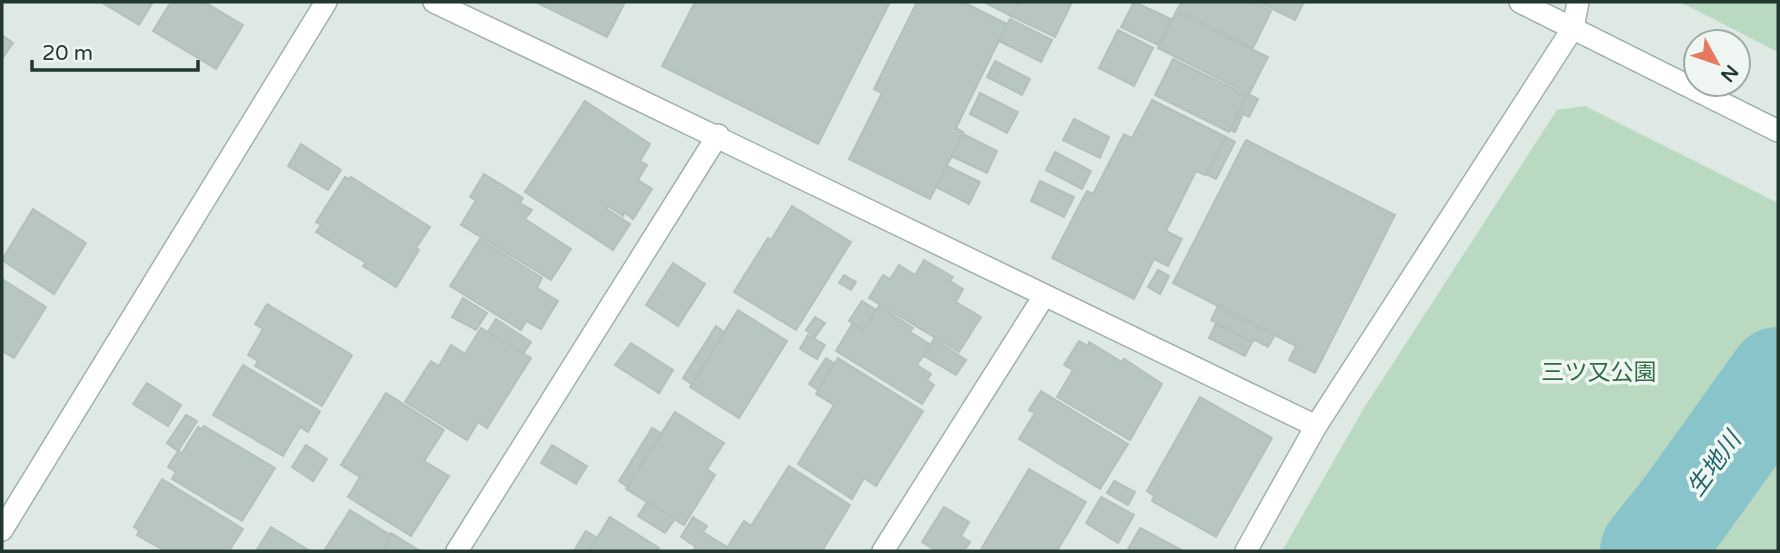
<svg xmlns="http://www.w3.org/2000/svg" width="1780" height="553" font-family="'Varela Round','Noto Sans JP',sans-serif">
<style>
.green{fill:#b9d9c0}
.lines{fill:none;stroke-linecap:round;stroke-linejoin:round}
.river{stroke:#8ac4cb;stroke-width:100}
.building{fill:#b7c6c0;stroke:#b2c2ba;stroke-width:2}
.minor-casing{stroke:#a2b0aa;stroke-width:24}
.minor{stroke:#fff;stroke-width:21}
.labels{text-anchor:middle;stroke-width:7;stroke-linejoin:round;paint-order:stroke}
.park-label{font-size:23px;fill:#2f6b43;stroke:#eff6f2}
.water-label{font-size:24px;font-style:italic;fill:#21656e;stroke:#eff6f2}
</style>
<rect width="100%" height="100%" fill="#dfe9e4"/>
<g class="green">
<polygon points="1680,2 1778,2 1778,52"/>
<polygon points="1585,106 1778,203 1778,551 1282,551 1364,408 1557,110"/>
</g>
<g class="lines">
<polyline class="river" points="1650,551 1685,507 1778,377"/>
</g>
<g class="building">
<polygon points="101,2 153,2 139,25"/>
<polygon points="171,2 204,2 243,25 216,69 153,31"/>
<polygon points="536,2 625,2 607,37"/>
<polygon points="695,2 890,2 818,144 662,66"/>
<polygon points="917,2 963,2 1007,24 956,128 963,132 963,134 930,199 849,159 882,93 874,89"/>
<polygon points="984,2 1019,2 1011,16"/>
<polygon points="1019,2 1072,2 1055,37 1011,16"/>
<polygon points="1134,2 1171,19 1158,45 1121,27"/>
<polygon points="1182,2 1253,2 1271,11 1253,48 1177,10"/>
<polygon points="1258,2 1304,2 1295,20"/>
<polygon points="1176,12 1268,57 1249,94 1158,48"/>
<polygon points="1010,19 1052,40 1041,62 999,41"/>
<polygon points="1118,30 1153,48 1134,86 1099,68"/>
<polygon points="2,35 13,43 2,59"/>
<polygon points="1173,59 1248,96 1229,132 1155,95"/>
<polygon points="995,61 1030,79 1022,95 987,77"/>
<polygon points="980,93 1018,112 1007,133 970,114"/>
<polygon points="1248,94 1258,99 1249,117 1243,114 1235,132 1230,130"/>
<polygon points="1152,100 1226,137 1205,175 1196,171 1166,231 1182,239 1168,266 1154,259 1134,299 1052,258 1087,191 1093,194 1124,134 1132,138"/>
<polygon points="585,101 650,144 640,161 647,165 638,180 652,189 633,219 624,212 623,216 608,206 607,209 630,224 613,250 525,192"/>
<polygon points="1074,119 1109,137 1100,158 1063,140"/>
<polygon points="963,134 997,151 987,173 951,156"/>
<polygon points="1226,137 1235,142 1216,179 1206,174"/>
<polygon points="1246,140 1395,215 1315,373 1289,360 1296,346 1173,283"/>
<polygon points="301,144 341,170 328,190 288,166"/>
<polygon points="1055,152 1091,171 1082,189 1046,170"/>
<polygon points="947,166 980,182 969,204 936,187"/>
<polygon points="484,174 523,198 520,203 532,210 525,219 571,249 551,280 461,225 476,200 470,197"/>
<polygon points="345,177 349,179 351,177 430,227 416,248 419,250 396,287 363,266 366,263 316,232 321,225 316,222"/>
<polygon points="1040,181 1074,197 1064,217 1031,201"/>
<polygon points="792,206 851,242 796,330 734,292 768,238 771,240"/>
<polygon points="33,209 86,243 54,294 2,260"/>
<polygon points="480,239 542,278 537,288 558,301 541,329 526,321 521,330 450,286"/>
<polygon points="924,260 953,277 950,281 963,289 956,302 981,317 959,352 869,298 883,275 890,279 899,265 915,275"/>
<polygon points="673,263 705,284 678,326 646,305"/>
<polygon points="1158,270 1169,276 1160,294 1148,287"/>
<polygon points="844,275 856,282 851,290 839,283"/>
<polygon points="2,279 46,307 14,358 2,351"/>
<polygon points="463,298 487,313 476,330 452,317"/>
<polygon points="862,301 876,310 863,330 849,321"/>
<polygon points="267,304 352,355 322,406 255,366 258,361 248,355 263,329 255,324"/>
<polygon points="879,306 913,328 910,332 931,345 917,365 931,374 927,380 934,385 922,404 836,351 853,323 863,330"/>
<polygon points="1218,306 1275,335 1268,347 1255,340 1252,342 1211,320"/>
<polygon points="738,310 787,341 739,418 690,387"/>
<polygon points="815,317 825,323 815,337 806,330"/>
<polygon points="496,319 531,342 523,354 488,332"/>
<polygon points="1216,323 1252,342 1245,356 1209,338"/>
<polygon points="716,326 724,332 692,384 683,378"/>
<polygon points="481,328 531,358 487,428 478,422 467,440 405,402 431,361 439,366 451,345 465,354"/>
<polygon points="808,335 825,345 817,359 800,349"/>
<polygon points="934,339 966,360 956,375 924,356"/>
<polygon points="1079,341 1088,346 1089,342 1122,362 1124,359 1162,384 1130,440 1057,397 1073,370 1064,365"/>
<polygon points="631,343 673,370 659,393 615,365"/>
<polygon points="826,358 834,363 818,390 809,384"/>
<polygon points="838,358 923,411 876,486 864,478 852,499 798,464 834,405 816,394"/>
<polygon points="243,365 320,411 308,432 300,427 283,456 213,415"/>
<polygon points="147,383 181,405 168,426 133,404"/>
<polygon points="1041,391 1128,444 1100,489 1019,439 1035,413 1029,410"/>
<polygon points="386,393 444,430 424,461 449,476 411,536 348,497 360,477 341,465"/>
<polygon points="1200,397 1272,438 1216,537 1152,501 1154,496 1147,491"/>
<polygon points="675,412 724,443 707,469 715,475 684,525 626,489"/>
<polygon points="186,415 197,421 178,451 167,443"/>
<polygon points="204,426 275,468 242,521 172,479 176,472 168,467 178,451 182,453 198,427 202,429"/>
<polygon points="652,428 661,433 628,487 619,481"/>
<polygon points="306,445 327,459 313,481 292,467"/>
<polygon points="552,445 587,466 576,484 541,463"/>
<polygon points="789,466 850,505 822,551 725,551 744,521 751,526"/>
<polygon points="1029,469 1086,502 1057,551 980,551"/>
<polygon points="162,479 243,529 229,551 165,551 137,535 139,530 134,527"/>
<polygon points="1114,481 1135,492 1128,505 1107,493"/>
<polygon points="1101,497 1134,515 1118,543 1086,523"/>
<polygon points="647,502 675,519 665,533 638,516"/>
<polygon points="944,507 969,522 961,536 970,542 964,551 936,551 922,542"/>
<polygon points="350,510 392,536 384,548 389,551 324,551"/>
<polygon points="610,517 659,548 657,551 589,551"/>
<polygon points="693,517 707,526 703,532 727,547 725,551 693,550 696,547 681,537"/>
<polygon points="271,527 310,551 256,551"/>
<polygon points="1140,528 1183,551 1127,551"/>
<polygon points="586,531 597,538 589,551 574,551"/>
<polygon points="391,533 420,551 389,551 384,548"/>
</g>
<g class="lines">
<defs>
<g id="minor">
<path d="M434,2C729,141 1021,286 1316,426"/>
<polyline points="1520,2 1778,131"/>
<polyline points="2,530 326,2"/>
<polyline points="457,551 718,135"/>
<polyline points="883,551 1044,296"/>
<polyline points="1246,551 1316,426 1573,28 1578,2"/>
</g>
</defs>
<use href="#minor" class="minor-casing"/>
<use href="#minor" class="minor"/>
</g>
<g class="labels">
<g class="park-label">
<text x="1599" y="380">三ツ又公園</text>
</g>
<g class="water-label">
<text transform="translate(1714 464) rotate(-54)" y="8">生地川</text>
</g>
</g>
<rect width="1780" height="553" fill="none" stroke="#213730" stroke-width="7"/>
<g transform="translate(1717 63) rotate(130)"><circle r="33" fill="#eff6f2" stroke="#9daaa4" stroke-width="2"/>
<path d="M0-5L12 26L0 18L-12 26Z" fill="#e7795f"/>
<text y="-10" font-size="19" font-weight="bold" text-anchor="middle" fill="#213730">N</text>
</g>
<path d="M32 60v10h166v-10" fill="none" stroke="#213730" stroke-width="3.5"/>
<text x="42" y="60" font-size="21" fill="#213730" stroke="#eff6f2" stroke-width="5" paint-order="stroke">20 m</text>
</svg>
